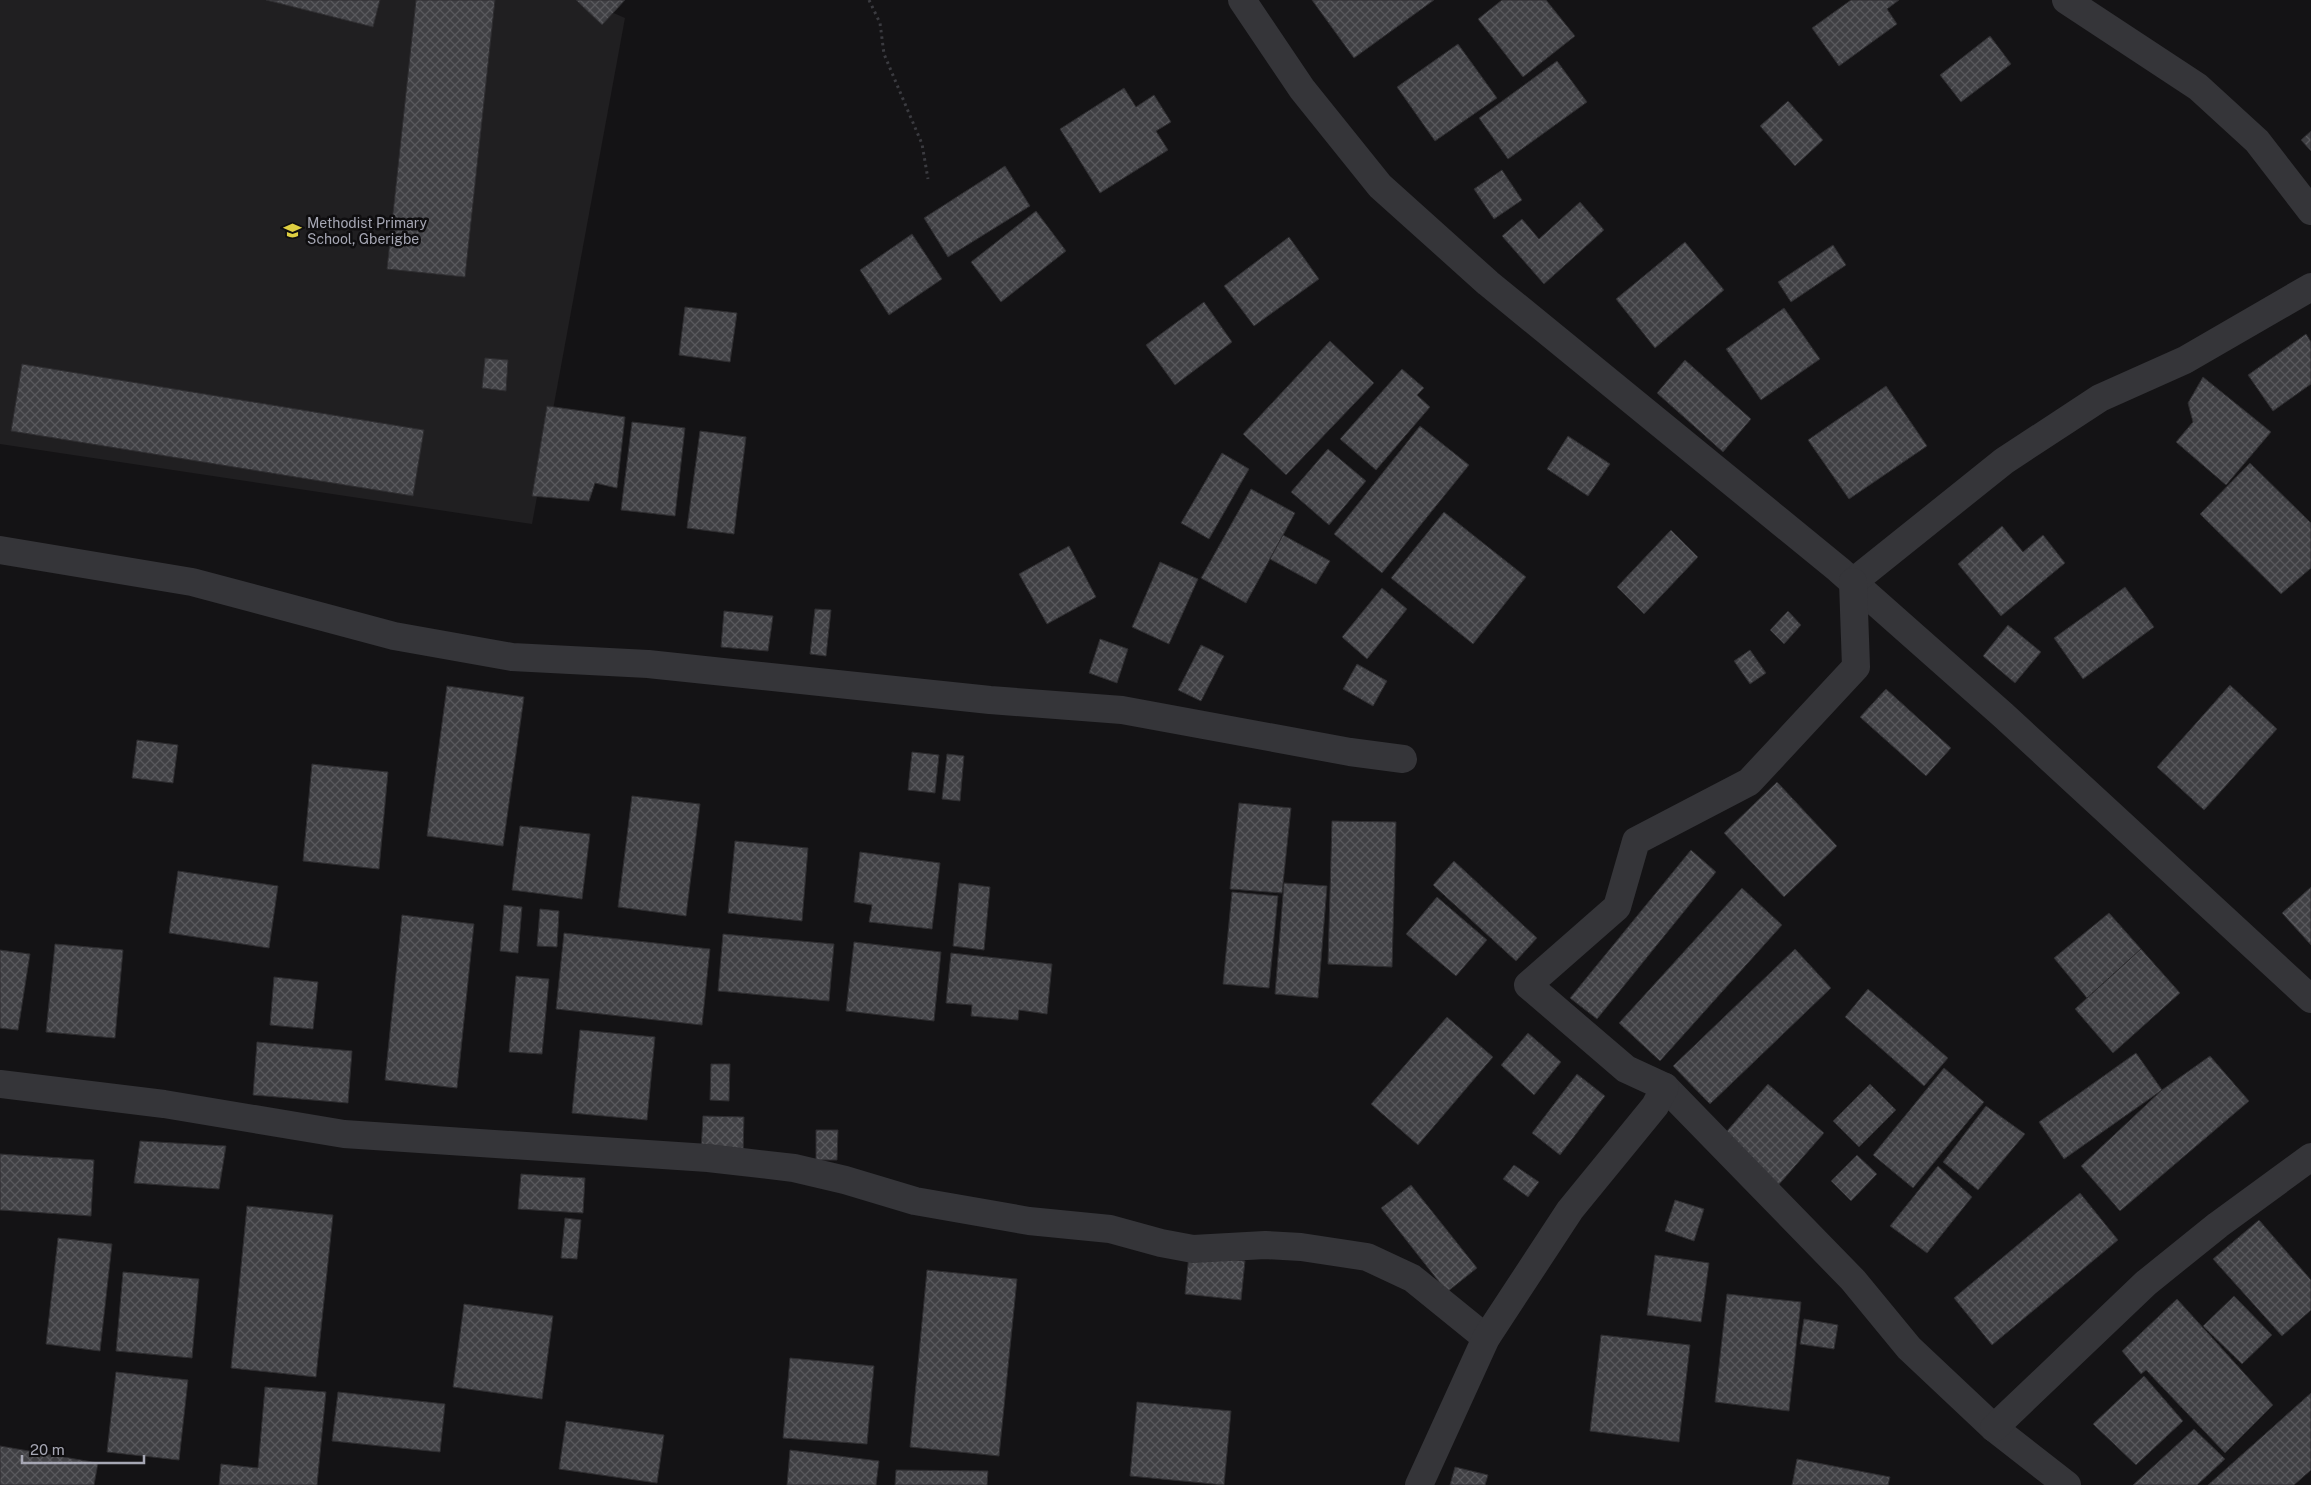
<svg xmlns="http://www.w3.org/2000/svg" width="2311" height="1485" font-family="'Public Sans',sans-serif">
<style>
.built{fill:#201f21}
.building{fill:url(#building-cross-hatch);stroke:#2e2d30}
.lines{fill:none;stroke-linecap:round;stroke-linejoin:round}
.path{stroke:#3b3b40;stroke-width:3;stroke-dasharray:2.5 4;stroke-linecap:butt}
.minor{stroke:#353539;stroke-width:28}
.labels{text-anchor:middle;stroke-width:5;stroke-linejoin:round;paint-order:stroke}
.poi-label{font-size:14px;fill:#a6a7b4;stroke:#0f0e10;text-anchor:start}
</style>
<defs>
<pattern id="building-cross-hatch" width="8" height="8" patternUnits="userSpaceOnUse" patternTransform="scale(1.25)"><rect width="8" height="8" fill="#404044"/><path d="M0 0l8 8M0 8l8-8" fill="none" stroke="#59595d"/></pattern>
</defs>
<rect width="100%" height="100%" fill="#141315"/>
<polygon class="built" points="0,0 584,0 625,18 532,524 0,444"/>
<g class="building">
<polygon points="266,0 380,0 373,27"/>
<polygon points="416,0 495,0 465,277 387,269"/>
<polygon points="576,0 625,0 602,25"/>
<polygon points="1312,0 1434,0 1354,58"/>
<polygon points="1502,0 1546,0 1575,36 1523,77 1478,19"/>
<polygon points="1851,0 1899,0 1887,9 1897,24 1839,66 1812,28"/>
<polygon points="1990,36 2011,64 1961,102 1940,75"/>
<polygon points="1458,44 1497,98 1435,141 1397,87"/>
<polygon points="1557,61 1587,102 1508,159 1479,118"/>
<polygon points="1124,88 1136,107 1154,95 1171,122 1156,131 1168,150 1100,193 1060,129"/>
<polygon points="1788,101 1823,140 1795,166 1760,126"/>
<polygon points="2311,131 2311,151 2301,140"/>
<polygon points="1005,166 1030,206 948,257 924,218"/>
<polygon points="1502,170 1522,200 1494,219 1474,189"/>
<polygon points="1580,202 1604,230 1544,284 1502,236 1522,219 1539,239"/>
<polygon points="1036,211 1066,251 1001,302 971,262"/>
<polygon points="912,234 942,279 889,315 860,270"/>
<polygon points="1289,237 1319,279 1254,326 1224,286"/>
<polygon points="1685,242 1724,290 1655,348 1616,299"/>
<polygon points="1833,245 1846,265 1791,302 1778,282"/>
<polygon points="1204,302 1232,342 1175,385 1146,345"/>
<polygon points="685,307 737,313 730,362 679,355"/>
<polygon points="1784,308 1820,359 1761,400 1726,349"/>
<polygon points="2306,334 2311,342 2311,384 2273,411 2248,375"/>
<polygon points="1330,341 1374,383 1286,475 1243,434"/>
<polygon points="485,358 508,360 506,391 482,388"/>
<polygon points="1685,360 1751,419 1723,452 1657,393"/>
<polygon points="22,364 424,430 413,496 11,431"/>
<polygon points="1402,369 1424,388 1417,395 1430,407 1376,470 1340,439"/>
<polygon points="2203,377 2271,432 2226,485 2176,442 2193,422 2188,403"/>
<polygon points="1886,386 1927,446 1849,499 1808,440"/>
<polygon points="547,406 625,417 617,488 595,483 589,501 532,496"/>
<polygon points="632,422 685,428 675,516 621,510"/>
<polygon points="1420,426 1469,465 1382,573 1334,534"/>
<polygon points="700,431 746,437 734,534 687,528"/>
<polygon points="1568,436 1610,464 1588,496 1547,469"/>
<polygon points="1328,449 1366,481 1329,525 1291,492"/>
<polygon points="1222,453 1249,469 1209,539 1181,523"/>
<polygon points="2250,463 2311,523 2311,568 2281,594 2200,514"/>
<polygon points="1251,489 1295,513 1246,603 1201,578"/>
<polygon points="1444,512 1526,577 1473,644 1391,578"/>
<polygon points="2002,526 2023,552 2043,535 2065,563 2001,616 1958,564"/>
<polygon points="1671,530 1698,557 1644,614 1617,587"/>
<polygon points="1283,535 1330,561 1316,584 1270,559"/>
<polygon points="1069,546 1096,597 1047,624 1019,574"/>
<polygon points="1160,562 1198,579 1169,644 1132,627"/>
<polygon points="2125,587 2154,627 2083,679 2054,638"/>
<polygon points="1382,588 1407,609 1367,659 1342,637"/>
<polygon points="815,609 831,610 826,656 810,654"/>
<polygon points="724,611 773,616 768,651 721,647"/>
<polygon points="1788,611 1801,625 1784,644 1770,630"/>
<polygon points="2008,625 2041,652 2015,683 1983,656"/>
<polygon points="1100,639 1128,649 1117,683 1089,673"/>
<polygon points="1201,645 1224,656 1201,701 1178,690"/>
<polygon points="1750,650 1766,673 1750,684 1734,661"/>
<polygon points="1357,664 1387,681 1373,706 1343,689"/>
<polygon points="2230,685 2277,729 2204,810 2157,767"/>
<polygon points="447,686 524,697 503,846 427,836"/>
<polygon points="1886,689 1951,748 1926,776 1860,717"/>
<polygon points="137,740 178,745 173,783 132,778"/>
<polygon points="912,752 939,755 935,793 908,790"/>
<polygon points="947,754 964,756 960,801 942,799"/>
<polygon points="312,764 388,772 379,869 303,861"/>
<polygon points="1777,782 1837,846 1784,897 1724,833"/>
<polygon points="632,796 700,804 686,916 618,907"/>
<polygon points="1239,803 1291,808 1282,893 1230,889"/>
<polygon points="1332,821 1396,822 1392,967 1328,964"/>
<polygon points="520,826 590,834 582,899 512,890"/>
<polygon points="735,841 808,848 802,921 728,913"/>
<polygon points="1691,850 1716,872 1597,1019 1570,998"/>
<polygon points="860,852 940,863 932,929 869,922 872,905 854,902"/>
<polygon points="1454,861 1537,938 1516,961 1433,885"/>
<polygon points="178,871 278,886 269,948 169,933"/>
<polygon points="959,883 990,887 984,950 953,946"/>
<polygon points="1284,883 1327,886 1318,998 1275,994"/>
<polygon points="2311,887 2311,945 2282,913"/>
<polygon points="1742,888 1782,925 1660,1061 1619,1023"/>
<polygon points="1232,892 1278,896 1269,988 1223,984"/>
<polygon points="1437,897 1487,940 1456,976 1406,934"/>
<polygon points="504,905 522,907 518,953 500,951"/>
<polygon points="540,909 559,911 557,947 537,946"/>
<polygon points="2109,913 2141,949 2087,998 2054,958"/>
<polygon points="402,915 474,924 457,1088 385,1080"/>
<polygon points="564,933 710,949 702,1025 556,1009"/>
<polygon points="723,934 834,944 829,1001 718,991"/>
<polygon points="854,942 941,952 934,1021 846,1011"/>
<polygon points="55,944 123,950 115,1038 46,1032"/>
<polygon points="1795,949 1831,988 1710,1104 1673,1066"/>
<polygon points="2141,949 2180,993 2113,1053 2075,1009"/>
<polygon points="0,950 30,954 18,1030 0,1028"/>
<polygon points="951,953 1052,964 1047,1014 1019,1010 1018,1020 971,1016 972,1005 946,1003"/>
<polygon points="516,976 549,979 542,1054 509,1052"/>
<polygon points="274,977 318,982 313,1029 270,1025"/>
<polygon points="1868,989 1948,1058 1924,1086 1845,1017"/>
<polygon points="1447,1017 1493,1057 1418,1145 1371,1104"/>
<polygon points="580,1030 655,1037 647,1120 572,1113"/>
<polygon points="1528,1033 1561,1062 1534,1095 1501,1065"/>
<polygon points="257,1042 352,1051 348,1103 253,1095"/>
<polygon points="2136,1053 2162,1090 2064,1159 2039,1122"/>
<polygon points="2210,1056 2249,1101 2120,1211 2081,1166 2162,1090"/>
<polygon points="711,1064 730,1064 729,1101 710,1100"/>
<polygon points="1944,1068 1984,1102 1913,1188 1873,1155"/>
<polygon points="1577,1074 1605,1096 1560,1155 1532,1133"/>
<polygon points="1768,1084 1824,1133 1775,1189 1720,1139"/>
<polygon points="1870,1084 1896,1110 1859,1147 1833,1121"/>
<polygon points="1986,1106 2025,1134 1978,1190 1943,1162"/>
<polygon points="703,1116 744,1117 743,1154 701,1152"/>
<polygon points="816,1130 838,1130 837,1160 816,1160"/>
<polygon points="140,1141 226,1146 219,1189 134,1183"/>
<polygon points="0,1154 94,1160 91,1216 0,1210"/>
<polygon points="1857,1155 1877,1174 1851,1201 1831,1181"/>
<polygon points="1514,1165 1539,1182 1528,1197 1503,1179"/>
<polygon points="1938,1166 1972,1197 1927,1253 1890,1226"/>
<polygon points="521,1174 585,1178 583,1213 518,1209"/>
<polygon points="1411,1185 1477,1268 1447,1292 1381,1208"/>
<polygon points="2080,1193 2118,1240 1992,1345 1954,1298"/>
<polygon points="1675,1200 1704,1209 1694,1241 1665,1231"/>
<polygon points="247,1206 333,1215 316,1377 231,1368"/>
<polygon points="565,1218 581,1220 577,1259 561,1258"/>
<polygon points="2259,1220 2311,1280 2311,1310 2282,1336 2213,1259"/>
<polygon points="58,1238 112,1244 100,1351 46,1344"/>
<polygon points="1189,1255 1245,1261 1241,1300 1185,1294"/>
<polygon points="1655,1255 1709,1263 1701,1322 1647,1315"/>
<polygon points="927,1270 1017,1279 999,1456 910,1447"/>
<polygon points="123,1272 199,1279 192,1358 116,1351"/>
<polygon points="1727,1294 1801,1302 1789,1411 1715,1402"/>
<polygon points="2234,1296 2272,1335 2242,1364 2203,1326"/>
<polygon points="2177,1299 2273,1405 2225,1453 2146,1370 2141,1374 2122,1351"/>
<polygon points="464,1304 553,1316 542,1399 453,1387"/>
<polygon points="1804,1319 1838,1325 1834,1349 1800,1344"/>
<polygon points="1601,1335 1690,1345 1679,1442 1590,1431"/>
<polygon points="790,1358 874,1366 867,1444 783,1438"/>
<polygon points="116,1372 188,1380 179,1460 107,1452"/>
<polygon points="2144,1376 2183,1421 2136,1465 2093,1424"/>
<polygon points="265,1387 326,1392 317,1485 219,1485 221,1464 258,1468"/>
<polygon points="338,1392 445,1404 440,1452 332,1441"/>
<polygon points="2311,1393 2311,1470 2294,1485 2208,1485"/>
<polygon points="1137,1402 1231,1411 1224,1485 1130,1476"/>
<polygon points="566,1421 664,1435 657,1483 559,1469"/>
<polygon points="2194,1429 2225,1459 2197,1485 2133,1485"/>
<polygon points="0,1446 98,1463 94,1485 0,1485"/>
<polygon points="790,1450 879,1461 876,1485 787,1485"/>
<polygon points="1797,1459 1890,1477 1888,1485 1792,1485"/>
<polygon points="1455,1467 1488,1475 1485,1485 1450,1485"/>
<polygon points="896,1470 988,1471 987,1485 895,1485"/>
</g>
<g class="lines">
<polyline class="path" points="869,0 880,23 884,54 922,144 928,179"/>
<g class="minor">
<polyline points="1242,0 1302,89 1380,186 1488,283 1838,569 2003,715 2311,999"/>
<polyline points="2066,0 2198,87 2257,141 2311,211"/>
<polyline points="0,550 192,582 394,636 512,657 648,664 990,700 1122,710 1350,752 1403,759"/>
<polyline points="1853,582 2004,461 2100,398 2185,360 2311,287"/>
<polyline points="0,1084 164,1104 344,1134 708,1158 794,1168 845,1180 915,1201 1029,1221 1110,1229 1161,1243 1193,1249 1265,1245 1301,1247 1367,1257 1412,1278 1486,1338"/>
<polyline points="1665,1087 1853,1280 1909,1348 1994,1428 2067,1485"/>
<polyline points="1994,1428 2146,1283 2218,1225 2311,1157"/>
<polyline points="1419,1485 1486,1338 1570,1210 1655,1106 1665,1087 1626,1069 1528,985 1617,907 1636,841 1749,782 1856,667 1853,582"/>
</g>
</g>
<defs>
<symbol id="school-bare" viewBox="-9 -9 18 18"><path d="M0-5L7-2L0 1L-7-2ZM-4 1L0 2.5L4 1V4Q0 6-4 4Z" fill="#dece41" stroke="#0f0e10" stroke-width="2.5" paint-order="stroke"/></symbol>
</defs>
<g fill-rule="evenodd">
<use href="#school-bare" x="280" y="218" width="25" height="25"/>
</g>
<g class="labels">
<g class="poi-label">
<text x="307" y="228">Methodist Primary<tspan x="307" dy="16">School, Gberigbe</tspan></text>
</g>
</g>
<path d="M22 1455v8h122v-8" fill="none" stroke="#a6a7b4" stroke-width="2.5"/>
<text x="30" y="1455" font-size="15" fill="#a6a7b4" stroke="#0f0e10" stroke-width="4" paint-order="stroke">20 m</text>
</svg>
